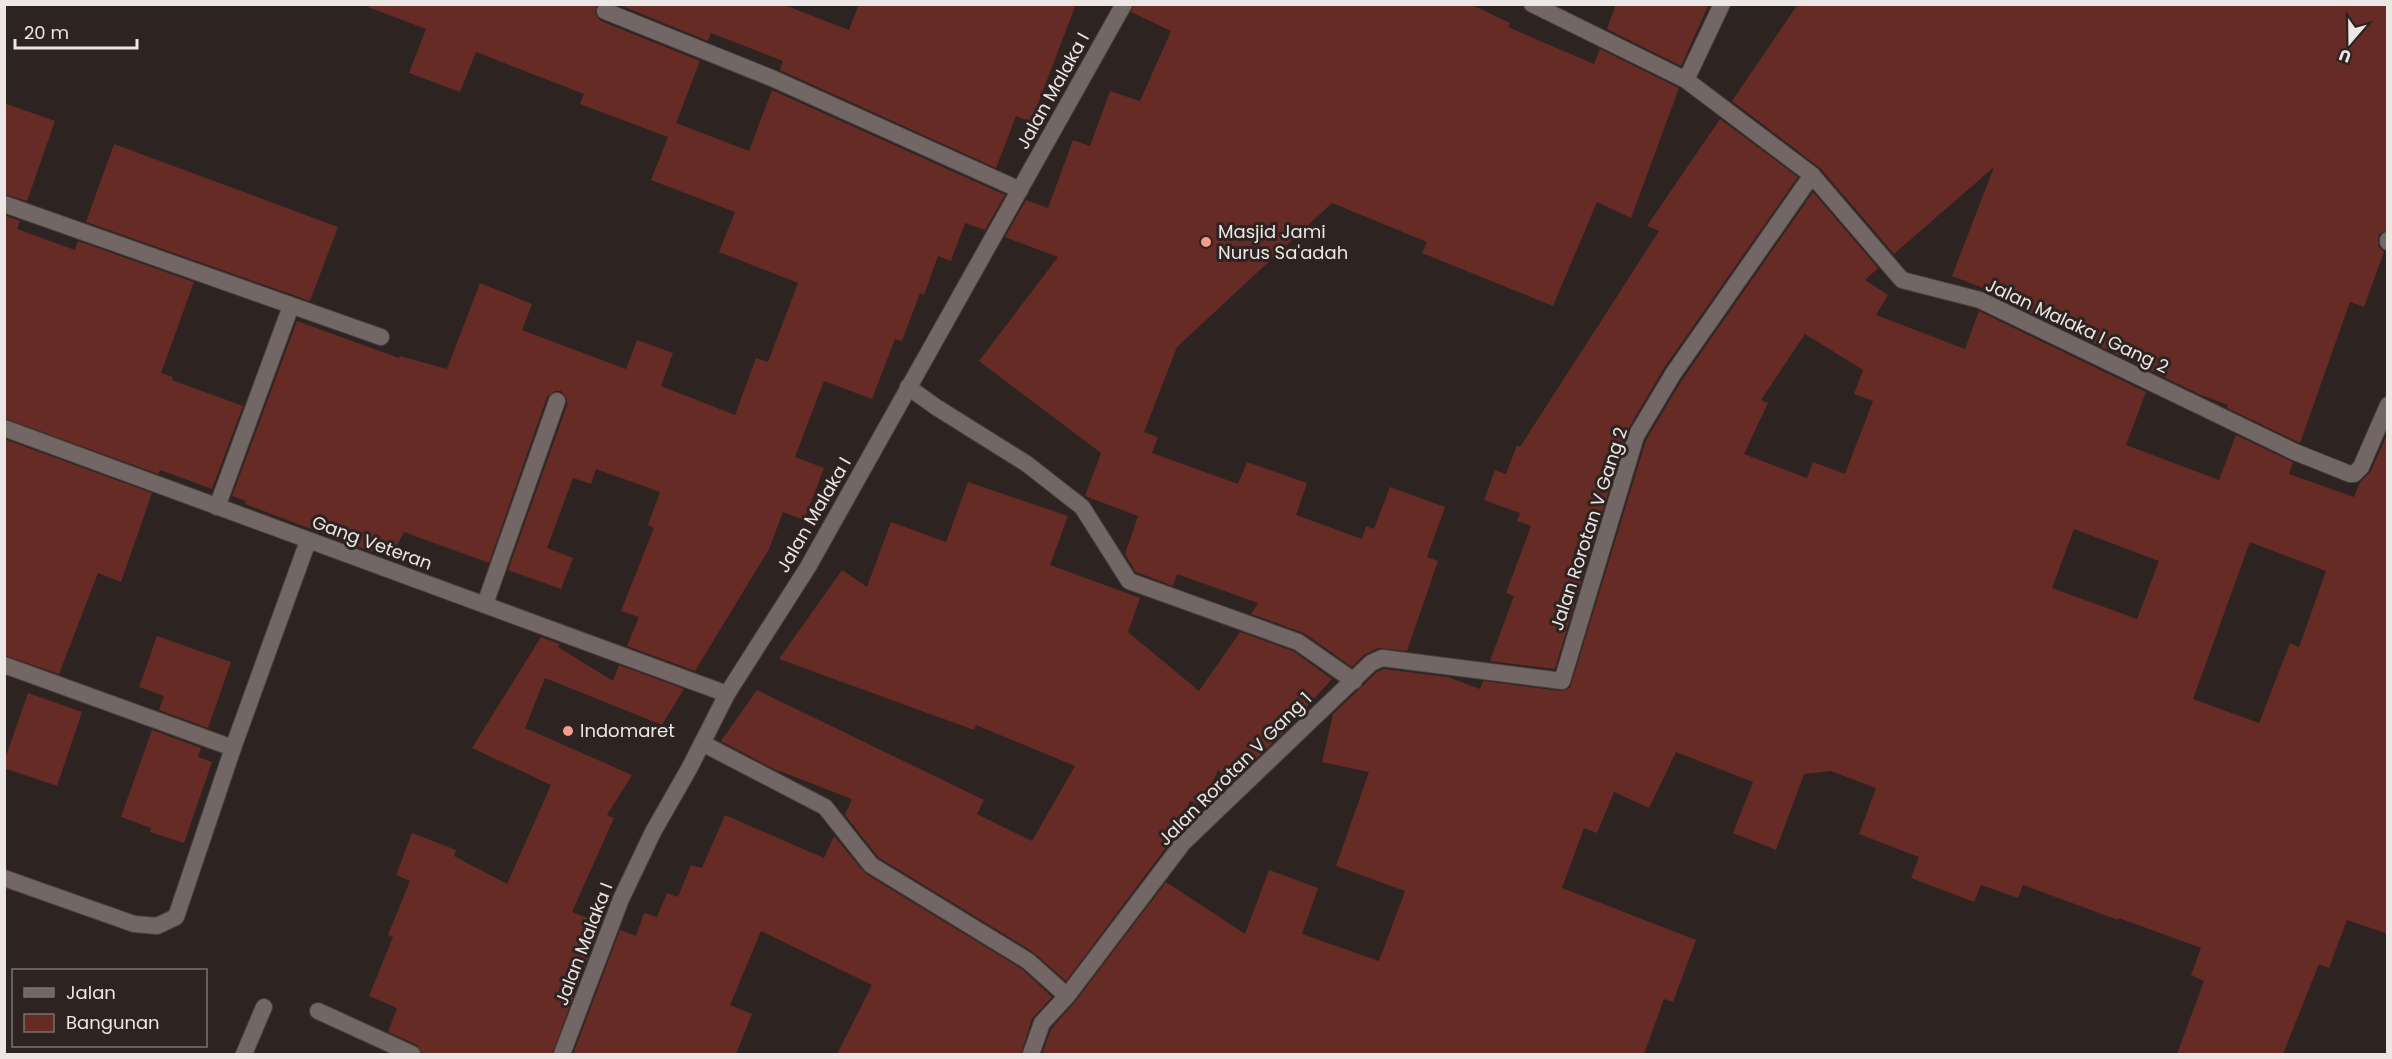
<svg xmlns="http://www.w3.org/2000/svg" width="2392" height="1059" font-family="Poppins,sans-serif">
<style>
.building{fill:#652b24;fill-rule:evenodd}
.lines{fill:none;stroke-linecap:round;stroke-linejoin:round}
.minor-casing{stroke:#494140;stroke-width:18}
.tertiary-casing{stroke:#494140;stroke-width:18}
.minor{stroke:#726765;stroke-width:16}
.tertiary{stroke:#726765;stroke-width:16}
.poi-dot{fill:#f59d8f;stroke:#2d2422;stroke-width:2}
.labels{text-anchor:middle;stroke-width:6;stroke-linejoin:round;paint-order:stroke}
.street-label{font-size:18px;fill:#ece6e5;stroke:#2d2422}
.poi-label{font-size:18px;fill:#ece6e5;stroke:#2d2422;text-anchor:start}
</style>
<rect width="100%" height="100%" fill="#2d2422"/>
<g class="building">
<polygon points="369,4 597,4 595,13 601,21 700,61 676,123 749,151 772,90 1005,195 985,230 965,223 951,261 938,256 924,295 920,293 902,341 895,339 872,399 824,381 795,457 824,468 804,520 783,512 769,549 695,671 627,646 639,617 621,611 654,528 648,525 660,492 596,469 591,484 573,478 547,548 573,558 561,589 508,570 567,405 567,399 561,391 555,391 547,397 489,563 404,532 395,549 376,542 372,552 245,504 246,501 232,496 297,321 399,358 400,356 447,369 480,283 532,304 522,330 626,369 637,340 673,353 661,386 735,415 756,358 768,362 798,283 719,252 735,212 651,180 668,137 580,104 584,94 476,52 460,92 409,73 426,29 368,7"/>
<polygon points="617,4 782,4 849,30 859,4 1076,4 1031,122 1016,116 996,168 780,70 783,61 711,33 708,41"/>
<polygon points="1134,4 1470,4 1510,23 1508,27 1594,64 1600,49 1679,88 1631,218 1597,202 1553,306 1422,253 1427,242 1332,203 1177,347 1144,432 1158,437 1152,453 1238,484 1247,462 1307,483 1296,515 1362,539 1366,526 1374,529 1390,487 1445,507 1427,557 1438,561 1407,651 1378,648 1364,655 1352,667 1304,633 1251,614 1258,603 1177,574 1173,586 1136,572 1125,554 1138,516 1085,496 1101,453 979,361 1058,257 1005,237 1026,200 1048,208 1073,140 1090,146 1110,91 1140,101 1171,31 1131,12"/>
<polygon points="1616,4 1709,4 1681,66 1607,29"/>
<polygon points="1798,4 2388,4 2388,230 2379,234 2378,240 2379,247 2384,252 2364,307 2350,302 2300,443 2227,408 2228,405 2201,395 1987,292 1988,290 1952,276 1994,167 1894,254 1820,168 1732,101"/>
<polygon points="4,103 55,121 27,201 4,194"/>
<polygon points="1720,119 1798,177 1664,368 1627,431 1555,669 1490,661 1514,596 1506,593 1531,526 1517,521 1520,513 1484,500 1495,470 1506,474 1517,445 1520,447 1659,231 1647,226"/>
<polygon points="114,144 338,227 310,301 86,222"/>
<path d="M1813,192L1878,268L1865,280L1888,295L1876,315L1965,349L1979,311L2146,392L2126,445L2219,480L2236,435L2293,462L2289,474L2354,497L2360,482L2371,471L2388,432V934L2347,920L2329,968L2319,964L2283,1054H2177L2204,981L2191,975L2201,948L2119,918L2118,920L2023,885L2018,898L1981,885L1974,902L1911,878L1919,857L1859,834L1876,788L1831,771L1804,774L1776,850L1733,833L1753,782L1676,752L1649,808L1614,792L1597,833L1584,828L1562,888L1696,940L1673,1002L1664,999L1644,1054H1042L1051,1029L1075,1002L1166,882L1245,934L1269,870L1318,888L1302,934L1379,961L1405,891L1336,866L1369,772L1322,762L1333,714L1377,672L1384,669L1448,677L1480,689L1483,681L1561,691L1570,688L1646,440L1682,380ZM1805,334L1863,370L1854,394L1873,401L1845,474L1813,462L1807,478L1744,454L1768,403L1761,400ZM2074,529L2159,561L2137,619L2052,588ZM2250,542L2326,571L2299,647L2290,643L2259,723L2193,699Z"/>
<polygon points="4,215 20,221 17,229 75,250 78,241 194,282 161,373 173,377 172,380 243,406 212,489 160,470 158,474 4,418"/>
<polygon points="4,439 152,493 121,582 98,573 59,674 4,655"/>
<polygon points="968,482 1068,516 1050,565 1140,598 1128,632 1199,691 1240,632 1293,651 1332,679 1282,734 1233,781 1218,770 1202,806 1190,801 1171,841 1066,981 1033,952 878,857 845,815 852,799 774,769 721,741 757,690 984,800 977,814 1032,841 1075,766 976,725 974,730 779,659 842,570 867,587 891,522 946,542"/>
<polygon points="157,636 231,662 208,728 159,710 164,696 139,687"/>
<polygon points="541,637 560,644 558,647 613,681 619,665 684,689 662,725 545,678 525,728 632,775 607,815 614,818 572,912 601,923 552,1054 422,1054 417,1045 388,1032 397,1008 369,996 393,937 388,935 410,881 396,875 412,833 456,850 454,856 507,884 551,785 472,748"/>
<polygon points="28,693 82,712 57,786 4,768 4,762"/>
<polygon points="152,730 201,748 198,757 212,762 184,843 150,832 151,828 121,817"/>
<polygon points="725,815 824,858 834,836 866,874 1022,969 1052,997 1032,1019 1021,1054 837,1054 872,985 761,931 730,1005 752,1014 736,1054 573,1054 620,930 636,936 644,913 657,917 667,893 678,897 691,865 702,868"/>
</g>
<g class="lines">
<defs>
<g id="minor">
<polyline points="1532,4 1686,80 1812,175 1902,280 1980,300 2295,452 2350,474 2354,474 2361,467 2388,405"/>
<polyline points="605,11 774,79 1020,190"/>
<polyline points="1686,80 1722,4"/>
<polyline points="4,204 381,337"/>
<polyline points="2388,240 2388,242"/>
<polyline points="908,387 936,407 1027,464 1082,507 1129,581 1298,642 1354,681"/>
<polyline points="4,428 727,694"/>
<polyline points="217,507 291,306"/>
<polyline points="485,604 557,401"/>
<polyline points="4,665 233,748"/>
<polyline points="702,743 825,807 871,865 1028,961 1067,996"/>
<polyline points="4,878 134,924 157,926 176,917 233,748 308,541"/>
<polyline points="318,1011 412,1054"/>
<polyline points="244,1054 264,1007"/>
<polyline points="1031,1054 1042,1023 1067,996 1183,843 1371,663 1382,658 1562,681 1636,436 1673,374 1812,175"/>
</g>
<polyline id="tertiary" points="562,1054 621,899 653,832 690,767 727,694 808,567 1124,4"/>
</defs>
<use href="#minor" class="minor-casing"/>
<use href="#tertiary" class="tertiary-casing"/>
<use href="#minor" class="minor"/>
<use href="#tertiary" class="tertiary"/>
</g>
<g class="poi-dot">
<circle cx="1206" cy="242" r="6"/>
<circle cx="568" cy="731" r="6"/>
</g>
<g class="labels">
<g class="street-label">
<text transform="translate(1053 91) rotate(-61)" y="6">Jalan Malaka I</text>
<text transform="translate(2077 326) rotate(25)" y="6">Jalan Malaka I Gang 2</text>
<text transform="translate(814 515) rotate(-60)" y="6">Jalan Malaka I</text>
<text transform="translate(1589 529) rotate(-72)" y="6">Jalan Rorotan V Gang 2</text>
<text transform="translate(372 543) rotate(20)" y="6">Gang Veteran</text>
<text transform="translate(1235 769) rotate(-45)" y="6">Jalan Rorotan V Gang 1</text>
<text transform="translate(584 944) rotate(-69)" y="6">Jalan Malaka I</text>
</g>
<g class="poi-label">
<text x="1218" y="238">Masjid Jami<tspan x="1218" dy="21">Nurus Sa'adah</tspan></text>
<text x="580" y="737">Indomaret</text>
</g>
</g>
<rect width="2392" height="1059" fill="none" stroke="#ece6e5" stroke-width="12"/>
<rect x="12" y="969" width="195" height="78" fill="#2d2422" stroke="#797270" stroke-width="1.5"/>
<rect x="24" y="988" width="30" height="9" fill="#726765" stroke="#797270" stroke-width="1.5"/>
<text x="66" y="999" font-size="18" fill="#ece6e5">Jalan</text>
<rect x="24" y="1014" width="30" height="18" fill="#652b24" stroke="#797270" stroke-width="1.5"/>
<text x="66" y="1029" font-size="18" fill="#ece6e5">Bangunan</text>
<g transform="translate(2350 42) rotate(200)" stroke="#2d2422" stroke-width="4.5" paint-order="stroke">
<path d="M0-4.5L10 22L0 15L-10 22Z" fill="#ece6e5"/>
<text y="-9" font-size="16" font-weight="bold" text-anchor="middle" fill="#ece6e5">U</text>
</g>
<path d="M15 39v9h122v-9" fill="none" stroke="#ece6e5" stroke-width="3"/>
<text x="24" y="39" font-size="18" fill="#ece6e5" stroke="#2d2422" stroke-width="4.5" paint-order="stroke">20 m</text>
</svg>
